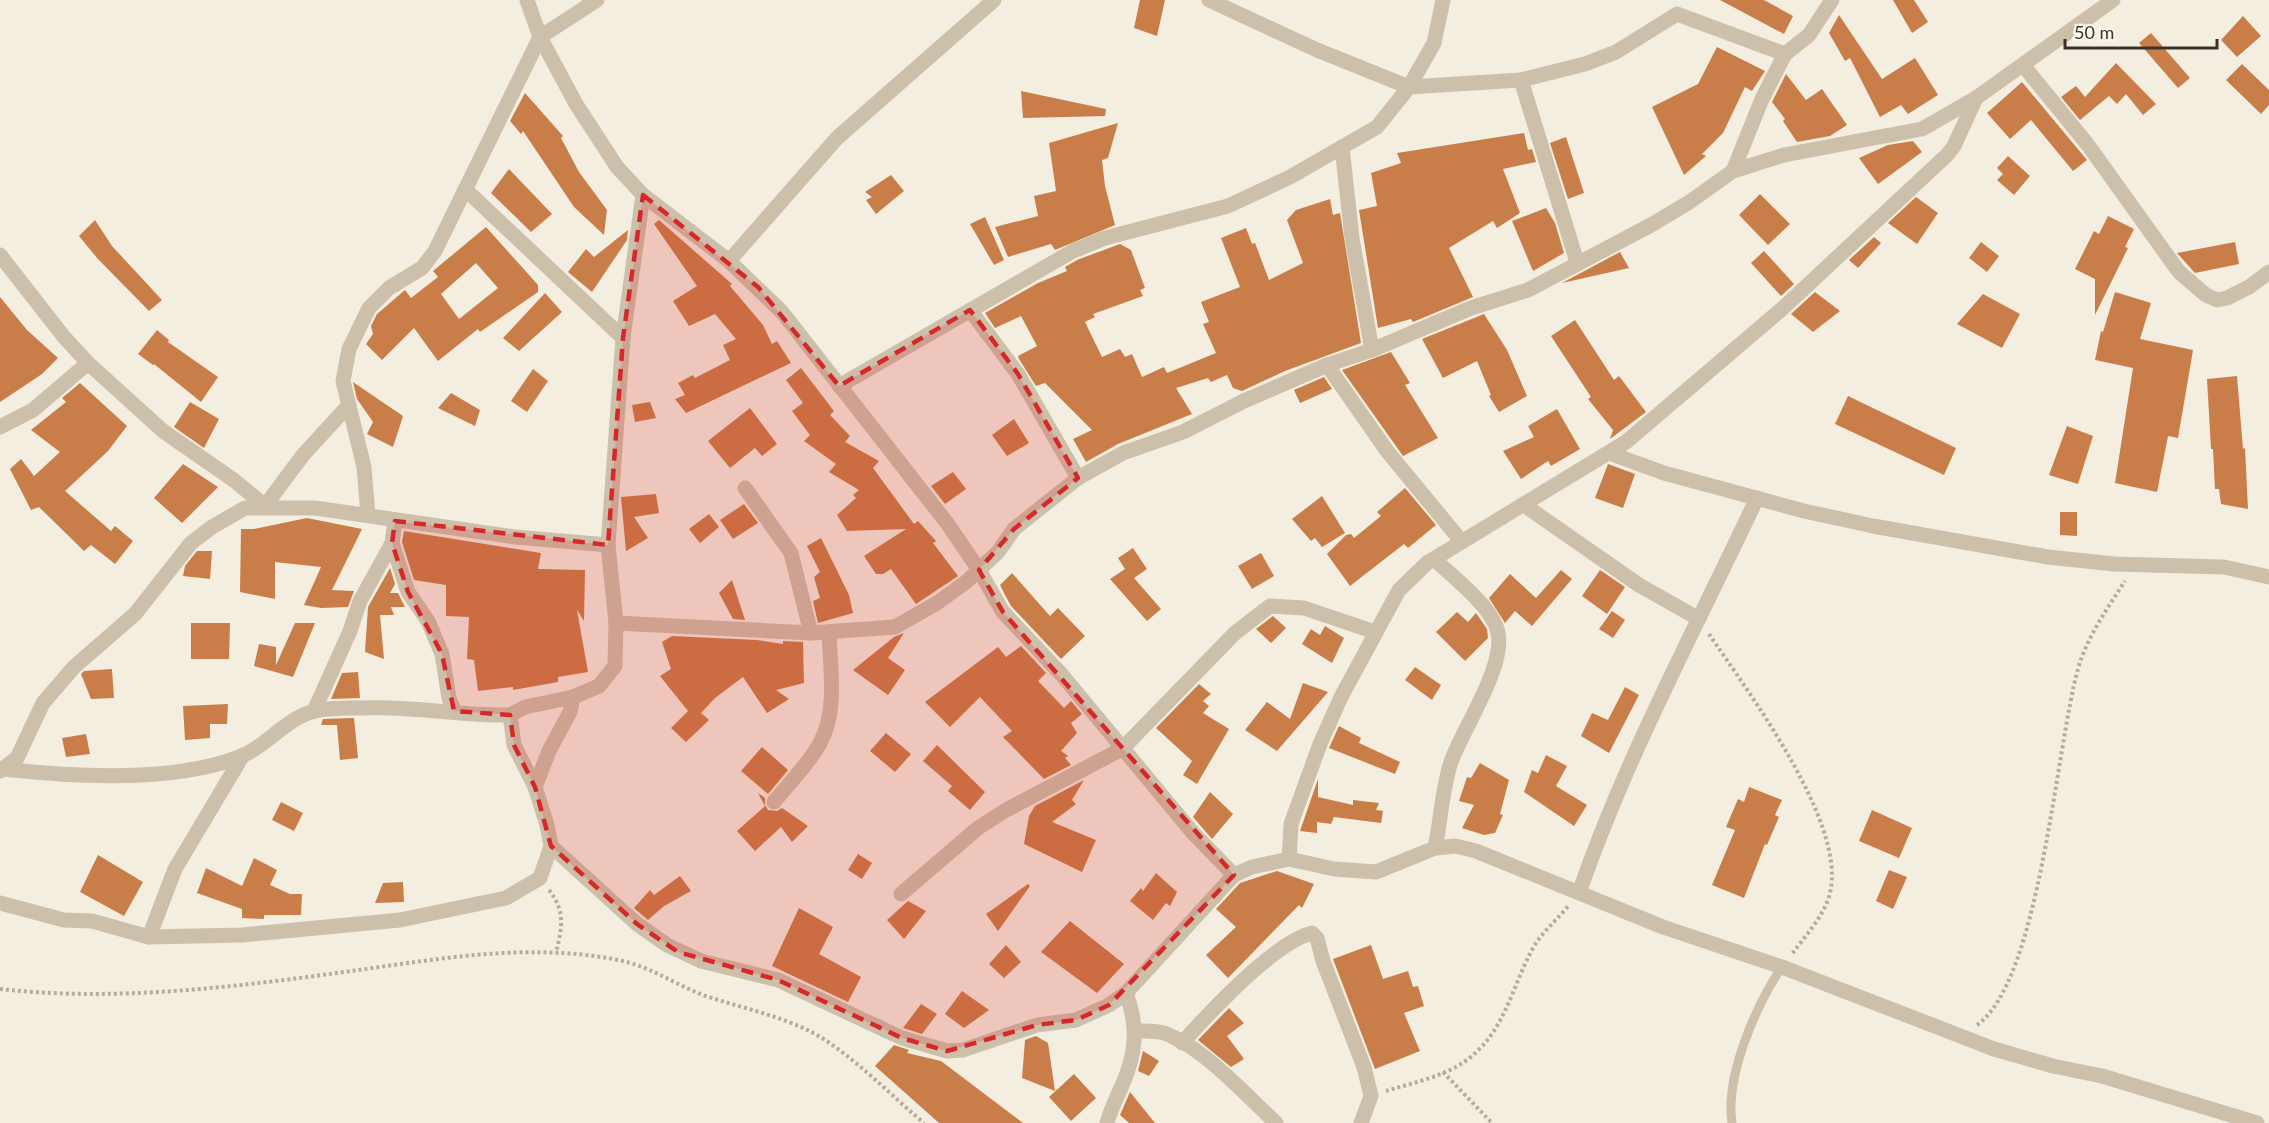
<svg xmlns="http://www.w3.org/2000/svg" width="2269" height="1123" font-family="Lato,sans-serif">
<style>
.building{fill:#c97e49;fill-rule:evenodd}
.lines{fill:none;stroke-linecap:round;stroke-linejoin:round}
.path{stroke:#b9ab95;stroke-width:4;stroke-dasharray:3 3;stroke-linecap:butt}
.lane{stroke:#cdc0ab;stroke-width:9}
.street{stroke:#cdc0ab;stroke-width:15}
.marked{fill:#d62828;fill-opacity:0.2;stroke:#d62828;stroke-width:4.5;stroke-dasharray:12 8;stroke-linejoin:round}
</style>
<rect width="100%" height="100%" fill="#f4eee0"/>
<g class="building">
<polygon points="1140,0 1165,0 1157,36 1134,28"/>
<polygon points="1720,0 1764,0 1793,16 1784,34"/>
<polygon points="1893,0 1914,0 1928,22 1912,33"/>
<polygon points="1839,15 1882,79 1915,58 1938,95 1908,114 1901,105 1880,117 1850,58 1845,61 1829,33"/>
<polygon points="2243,16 2261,36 2237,57 2221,40"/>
<polygon points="2151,33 2190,78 2178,88 2139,43"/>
<polygon points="1717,47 1765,71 1752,91 1745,87 1723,133 1702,154 1706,156 1684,175 1652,107 1698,84"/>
<polygon points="2116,63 2156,104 2143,115 2126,94 2117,104 2109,96 2080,120 2061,97 2076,86 2085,97"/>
<polygon points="2242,64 2269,90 2269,105 2261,114 2226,80"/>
<polygon points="1786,74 1806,100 1822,89 1847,125 1830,136 1797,142 1783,121 1785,119 1772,102"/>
<polygon points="2022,82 2087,160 2073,171 2031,120 2010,139 1987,113"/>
<polygon points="1021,91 1106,109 1105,116 1023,118"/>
<polygon points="525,93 563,136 561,138 579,172 607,210 604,235 574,207 523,131 521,134 510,121"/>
<polygon points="1118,123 1108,158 1102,160 1105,186 1115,225 1055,250 1051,244 1008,257 995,227 1038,216 1034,196 1056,191 1049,143"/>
<polygon points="1524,133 1528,150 1532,149 1536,162 1503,169 1520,213 1497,228 1493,221 1449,248 1473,297 1413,322 1411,319 1378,328 1359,210 1377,206 1371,173 1401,163 1397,153"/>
<polygon points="1566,137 1584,193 1568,199 1550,143"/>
<polygon points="1913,141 1922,152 1878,184 1859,158 1888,145"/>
<polygon points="2008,156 2030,176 2014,195 1997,180 2003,174 1997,168"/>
<polygon points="509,169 552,214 531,232 491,193"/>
<polygon points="891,175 904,191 876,214 866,200 872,197 865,192"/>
<polygon points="1760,194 1790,224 1768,245 1739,215"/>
<polygon points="1916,197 1938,213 1917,244 1888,223"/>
<polygon points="1330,199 1333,215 1340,213 1361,343 1285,371 1242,391 1233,388 1227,375 1211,382 1208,378 1176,388 1192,414 1118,444 1086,462 1073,439 1092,430 1045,383 1036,386 1019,359 1018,356 1037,346 1021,316 995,328 985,313 1038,283 1067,271 1065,267 1077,260 1120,244 1131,250 1145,288 1140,290 1143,296 1093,314 1095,317 1085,322 1102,357 1120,349 1125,357 1132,354 1142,377 1164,367 1167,373 1216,353 1203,324 1209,322 1201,302 1240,287 1221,238 1246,228 1252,244 1255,243 1269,280 1303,263 1287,220 1296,210"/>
<polygon points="1546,208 1555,223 1564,253 1533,271 1512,221"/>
<polygon points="2108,216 2134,229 2125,247 2128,248 2095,315 2095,279 2075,269 2094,231 2099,234"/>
<polygon points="985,217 1004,260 994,265 970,224"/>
<polygon points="95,220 112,246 162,300 149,311 97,258 79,236"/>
<polygon points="659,220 732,284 730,286 763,325 772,344 777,341 791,363 686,413 675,399 685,395 678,383 693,375 695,378 730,360 723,345 736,339 715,314 689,326 673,301 697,286 654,224"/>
<path d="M486,227L538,285V292L480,332L478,329L438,361L414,328L382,360L366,344L373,334L371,326L377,314L405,290L411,298L438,277L433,271ZM476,263L498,288L459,319L441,294Z"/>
<polygon points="628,230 627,240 592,292 568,272 586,249 594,257"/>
<polygon points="1874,237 1881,243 1858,268 1849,260"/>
<polygon points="1981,242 1999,256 1987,272 1969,258"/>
<polygon points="2235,242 2239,264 2195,273 2177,253"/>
<polygon points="1764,251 1794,284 1781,296 1751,263"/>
<polygon points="1620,252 1629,268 1562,283"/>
<polygon points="1815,292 1840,311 1813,332 1791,314"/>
<polygon points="2115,292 2151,303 2140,339 2193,350 2178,438 2168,436 2157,492 2115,483 2133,368 2095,360 2101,331 2103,332"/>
<polygon points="545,293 562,312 519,351 503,338"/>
<polygon points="1983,294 2020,314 2002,348 1957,324"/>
<polygon points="0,297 27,330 58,358 42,374 0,402"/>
<polygon points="1484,314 1507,350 1527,396 1499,412 1489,396 1491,395 1477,361 1443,378 1422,339"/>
<polygon points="1575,320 1614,380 1619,376 1646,412 1610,439 1613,430 1588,399 1591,397 1551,336"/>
<polygon points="157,330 169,340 168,342 218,377 201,402 154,364 153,365 138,354"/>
<polygon points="1391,352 1410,383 1405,385 1438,438 1403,456 1342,370"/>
<polygon points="801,368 834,411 830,415 850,436 845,442 879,461 873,468 914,524 918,521 936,541 933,543 958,576 916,604 891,569 883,574 876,574 864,556 906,529 847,531 837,515 856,498 853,495 859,490 829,472 836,464 804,441 810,435 792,411 803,403 786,380"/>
<polygon points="533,369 548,381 527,412 511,401"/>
<polygon points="2237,376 2243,449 2245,448 2248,509 2221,504 2219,489 2215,489 2213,449 2211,449 2207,379"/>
<polygon points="1324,377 1332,389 1300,403 1294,390"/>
<polygon points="353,382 403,416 393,447 367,434 373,422 357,399"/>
<polygon points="80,383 127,426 108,451 65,491 111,531 115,526 133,541 115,564 91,545 84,551 39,507 31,510 10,469 21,459 34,476 60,452 31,430 66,402 62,398"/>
<polygon points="451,393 480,410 475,426 438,408"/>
<polygon points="1848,396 1956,448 1944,475 1835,424"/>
<polygon points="190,402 219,419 204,448 174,427"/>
<polygon points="650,402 656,418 635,422 632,405"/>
<polygon points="750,408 777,444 762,456 755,448 730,468 708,441"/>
<polygon points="1557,409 1580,449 1551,466 1548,461 1521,479 1503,451 1534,437 1528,426"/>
<polygon points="1014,419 1029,443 1007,456 992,435"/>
<polygon points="2067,426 2093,436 2078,484 2049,475"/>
<polygon points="183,464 218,487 182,523 154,498"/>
<polygon points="1608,464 1635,474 1623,508 1595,498"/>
<polygon points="953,472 966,489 945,504 931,486"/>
<polygon points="1405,488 1436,525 1408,548 1404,544 1350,586 1327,554 1346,535 1351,534 1354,538 1381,516 1377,512"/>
<polygon points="656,494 659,513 634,517 648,538 626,551 621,497"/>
<polygon points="1322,496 1345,533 1322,547 1315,538 1311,541 1292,519"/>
<polygon points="744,504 758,523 733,539 720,520"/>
<polygon points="2060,512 2077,512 2077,536 2060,535"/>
<polygon points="709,514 719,527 700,543 689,529"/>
<polygon points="307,518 362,529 332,590 354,591 348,607 321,608 304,605 321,567 275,562 275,599 240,592 241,529 254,529"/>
<polygon points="404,531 541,553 538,569 585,570 584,621 577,610 588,672 558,677 558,682 513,690 513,687 478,691 474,660 467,659 469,617 446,616 446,585 414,580 402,542"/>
<polygon points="821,538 849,595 853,613 818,623 813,601 820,598 814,577 820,572 807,546"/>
<polygon points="1133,548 1147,569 1134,578 1161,609 1147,621 1110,579 1125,569 1118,558"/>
<polygon points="197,551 212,551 210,579 183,576 185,566"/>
<polygon points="1261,553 1274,576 1252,589 1238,566"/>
<polygon points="390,568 395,584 390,593 398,593 405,607 391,607 394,615 380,615 384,659 365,652 368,607"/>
<polygon points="1561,570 1572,579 1532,626 1515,611 1505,623 1489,598 1510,574 1536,598"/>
<polygon points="1600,570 1625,587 1607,614 1582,596"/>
<polygon points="1012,573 1050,616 1058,608 1085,636 1061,659 1011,606 1005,595 1000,585"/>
<polygon points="732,580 745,620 733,619 719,593"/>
<polygon points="1612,611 1625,620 1613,638 1599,629"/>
<polygon points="1457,612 1468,622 1476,613 1487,629 1488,638 1465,661 1436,632"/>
<polygon points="1273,616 1286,628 1271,643 1256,629"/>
<polygon points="191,623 230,623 229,659 191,659"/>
<polygon points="295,623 315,623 293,677 254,666 259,644 276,647 276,665"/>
<polygon points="1325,626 1344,638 1332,663 1302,644 1311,629 1320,635"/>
<polygon points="904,633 888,658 905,670 888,695 853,670 894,637"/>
<polygon points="672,636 757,640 783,644 783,641 803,642 804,683 776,690 789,699 767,713 743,677 715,698 701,713 709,720 686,742 671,728 688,711 660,676 671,669 662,642"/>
<polygon points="1021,646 1046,673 1038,681 1064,708 1071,701 1082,714 1071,723 1077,733 1061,751 1068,756 1065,758 1071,765 1044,779 1003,737 1012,731 980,697 950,727 925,702 998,647 1006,657"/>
<polygon points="1415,667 1441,685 1432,700 1405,680"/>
<polygon points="112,669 114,698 91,699 81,674 84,671"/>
<polygon points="358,672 360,698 331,699 342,673"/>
<polygon points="1303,683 1328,692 1277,751 1245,730 1267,702 1290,719"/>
<polygon points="1199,684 1211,694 1203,701 1209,706 1203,713 1229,729 1197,784 1183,775 1192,761 1156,728"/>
<polygon points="1625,687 1639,695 1609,753 1581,736 1592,713 1608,720"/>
<polygon points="228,704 227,724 210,724 210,738 185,740 183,706"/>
<polygon points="354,718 358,758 340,760 337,725 321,725 323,719"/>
<polygon points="1339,726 1361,738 1359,743 1400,762 1395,774 1329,748"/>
<polygon points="886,733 911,754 895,772 870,751"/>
<polygon points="86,734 90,754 66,757 62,738"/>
<polygon points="937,745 985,792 970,810 948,791 952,786 923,761"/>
<polygon points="762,747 788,770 768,794 741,771"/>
<polygon points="1546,755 1567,766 1556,786 1587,805 1574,826 1524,792 1532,770 1538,773"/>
<polygon points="1480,763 1509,780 1500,814 1503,815 1495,833 1484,835 1462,828 1474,805 1459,801 1467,777 1471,778"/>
<polygon points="1318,779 1318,797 1353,805 1353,800 1379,803 1376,810 1383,811 1381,823 1334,817 1331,824 1317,822 1317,833 1300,831"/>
<polygon points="1084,780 1072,800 1076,804 1052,822 1096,840 1082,872 1024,844 1029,816 1035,806"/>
<polygon points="1749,787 1782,800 1775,815 1779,817 1767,845 1765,844 1744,898 1712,885 1735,830 1726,827 1738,799 1744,802"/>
<polygon points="1210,792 1233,814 1212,839 1193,817"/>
<polygon points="758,793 765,798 765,805 768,810 777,811 782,808 808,826 792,842 781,827 755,851 737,831 765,806"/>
<polygon points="281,802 303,813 294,831 272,820"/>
<polygon points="1872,810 1912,828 1899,858 1859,841"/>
<polygon points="858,854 872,863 862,879 848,870"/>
<polygon points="98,855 143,882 124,916 80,892"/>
<polygon points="254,858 277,870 270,885 290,894 302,894 301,915 264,915 264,919 242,918 242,909 197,893 206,868 242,886"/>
<polygon points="1889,870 1907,877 1893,909 1876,901"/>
<polygon points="1277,871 1314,884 1302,908 1299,905 1228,978 1206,955 1236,927 1216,909 1240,883"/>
<polygon points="1156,873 1177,892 1170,906 1166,903 1153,920 1130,901 1141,888 1143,891"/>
<polygon points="680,876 691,891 664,906 648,920 634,908 650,890 654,895"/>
<polygon points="403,882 404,902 375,903 383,883"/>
<polygon points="1028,884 1030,886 998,931 986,914"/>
<polygon points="908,901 926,911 904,939 887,920"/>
<polygon points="799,908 833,927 819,954 861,977 848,1002 772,966"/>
<polygon points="1070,921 1124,964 1097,993 1041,952"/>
<polygon points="1006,945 1021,962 1004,978 989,964"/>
<polygon points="1371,945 1383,979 1408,971 1413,987 1418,986 1424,1006 1404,1013 1420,1051 1375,1069 1333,959"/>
<polygon points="962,991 989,1010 964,1028 945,1014"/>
<polygon points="921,1004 937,1014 922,1034 903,1028"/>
<polygon points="1229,1008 1244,1023 1227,1036 1244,1059 1231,1067 1198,1040"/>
<polygon points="1036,1036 1048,1043 1055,1091 1022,1078 1025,1040"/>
<polygon points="894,1045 909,1050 907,1053 941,1061 1023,1123 939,1123 875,1066"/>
<polygon points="1143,1051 1159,1061 1149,1076 1138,1071"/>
<polygon points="1074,1074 1096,1098 1071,1121 1049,1097"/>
<polygon points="1130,1092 1155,1123 1129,1123 1120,1115"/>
</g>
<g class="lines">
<g class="path">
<path d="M1709,634C1748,692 1847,823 1830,893C1825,915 1805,936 1792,954"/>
<path d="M549,890C566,912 562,927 556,953"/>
<path d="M0,989C116,1002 236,987 351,971C439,959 529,942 618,960C650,966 674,984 703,995C746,1010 793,1017 831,1044C864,1067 893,1097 924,1123"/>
<path d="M1977,1025C2040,981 2056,747 2078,669C2087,637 2107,609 2125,581"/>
<polyline points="1443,1072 1492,1123"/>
<path d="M1386,1091C1412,1083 1442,1077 1464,1062C1505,1034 1511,988 1533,948C1542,932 1557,920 1569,905"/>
</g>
<path class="lane" d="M1732,1123C1725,1076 1756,1005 1782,967"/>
<g class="street">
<polyline points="527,0 540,37 576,104 617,167 643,195 729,261 782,312 947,523 979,570 1003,612 1062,675 1193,833 1234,875 1252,867 1289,859 1334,869 1376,872 1435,848 1455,846 1476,851 1663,927 1782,967 1994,1049 2053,1066 2102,1076 2257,1123"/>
<polyline points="1209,0 1317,50 1409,87 1521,80 1585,64 1616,52 1677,14 1785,54"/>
<polyline points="2023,65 2088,145 2179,272 2206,295 2217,300 2227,298 2249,287 2269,272"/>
<polyline points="1521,80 1577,262"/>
<polyline points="1342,147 1352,238 1372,350"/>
<polyline points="1733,171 1762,99 1785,54 1809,35 1832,0"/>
<polyline points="465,189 623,338"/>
<polyline points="643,195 623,338 608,545 616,623 615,666 599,686 573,697 570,712 549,751 535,787 547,825 551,846 637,924 667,945 701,961 778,980 902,1038 947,1051 963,1050 1037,1025 1076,1020 1109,1005 1126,993 1234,875"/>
<polyline points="0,255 64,337 88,363 163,431 235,481 265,506 303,455 348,406"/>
<polyline points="729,261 837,138 994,0"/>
<polyline points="970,310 1018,374 1078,478"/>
<polyline points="1327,365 1387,451 1462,542"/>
<polyline points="839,386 1073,251 1105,238 1228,206 1290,177 1377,127 1409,87 1434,43 1443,0"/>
<polyline points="0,427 33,410 88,363"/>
<polyline points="1609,453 1664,473 1804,511 1873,526 2048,557 2114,564 2224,567 2269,577"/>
<polyline points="745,488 791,553 811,633"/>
<polyline points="1524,505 1639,585 1699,619"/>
<polyline points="368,515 364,467 343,381 349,349 369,308 389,288 422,268 435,251 540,37 597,0"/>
<polyline points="395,521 392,543 408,592 428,621 442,654 449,698 454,711"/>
<path d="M1434,559C1452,576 1487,603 1496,626C1511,660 1462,729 1451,762C1442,789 1441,820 1435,848"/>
<polyline points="616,623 811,633 895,627 937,603 966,582 998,552 1014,529 1078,478 1123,453 1183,432 1244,401 1327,365 1372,350 1471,308 1528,290 1651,225 1688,203 1733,171 1784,155 1922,129 1976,98"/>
<polyline points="314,711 350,631 360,601 392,543"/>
<polyline points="510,715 514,745 535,787"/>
<path d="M4,769C75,777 175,783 242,756C268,745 286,718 315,711C331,707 349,708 365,708C414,706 462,716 510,715L525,707L573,697"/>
<polyline points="0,771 17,758 43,703 74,667 135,614 191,543 212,527 245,508 315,508 515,537 608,545"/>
<path d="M774,802C789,783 809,764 820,743C838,711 830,667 829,632"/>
<polyline points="1289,859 1291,824 1320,744 1341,697 1399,590 1427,563 1626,442 1783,308 1947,155 1954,146 1976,98 2113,0"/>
<path d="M1579,893C1626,757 1696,628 1757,498"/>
<polyline points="901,894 978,828 1006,810 1122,749 1235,633 1270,606 1304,608 1375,632"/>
<polyline points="0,903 64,920 92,921 149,937 242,935 400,920 506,898 540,878 551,846"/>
<polyline points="149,937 175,869 243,755"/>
<path d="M1136,1031C1145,1031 1155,1030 1164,1033C1203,1047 1245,1094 1276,1123"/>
<path d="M1182,1043C1209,1013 1274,943 1312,933L1317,938L1323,961L1364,1067L1371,1096L1361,1123"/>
<path d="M1107,1123C1110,1111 1116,1099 1121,1088C1136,1055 1139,1027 1126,993"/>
</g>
</g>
<path class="marked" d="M643,195L758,287L839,386L970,310L1018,374L1078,478L1014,529L979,570L1003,612L1234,875L1109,1005L1076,1020L1037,1025L947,1051L902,1038L778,980L678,952L637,924L551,846L535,787L514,745L510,715L454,711L442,654L408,592L392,543L395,521L608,545L623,338Z"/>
<path d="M2065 39v9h152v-9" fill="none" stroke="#3a322a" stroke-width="3"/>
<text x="2074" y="39" font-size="18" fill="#3a322a" stroke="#fbf7ed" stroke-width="4.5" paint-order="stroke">50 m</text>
</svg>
